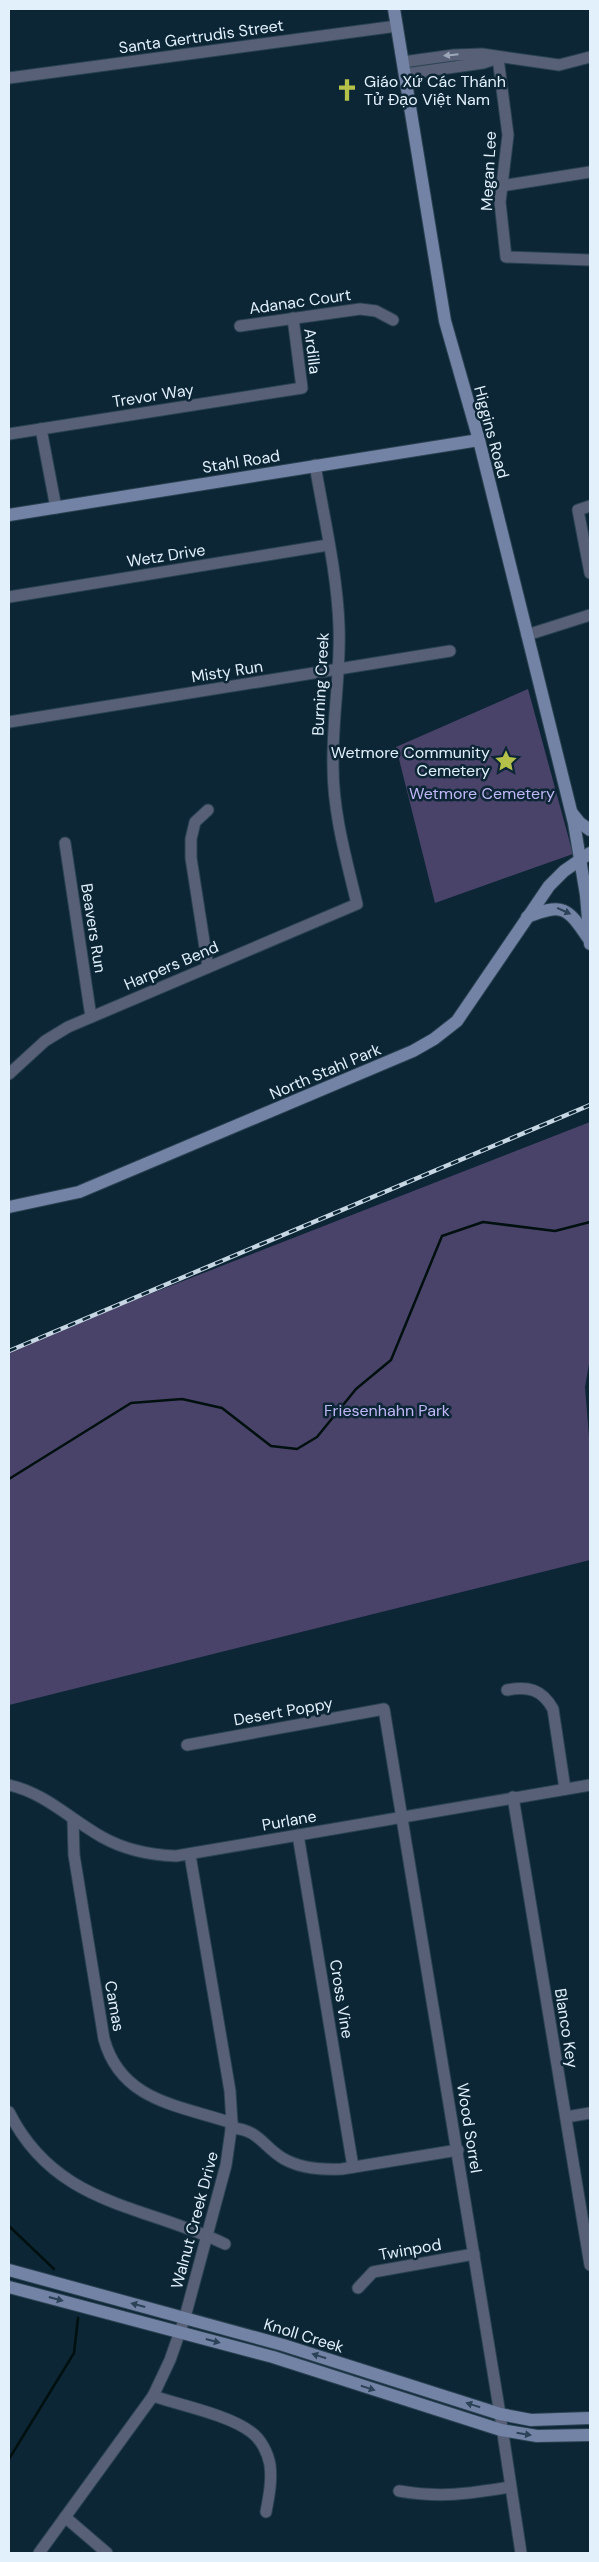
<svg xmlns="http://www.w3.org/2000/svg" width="599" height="2562" font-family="'DM Sans',sans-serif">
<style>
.green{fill:#4a4369}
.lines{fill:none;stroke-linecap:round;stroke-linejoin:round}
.stream{stroke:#00100f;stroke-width:2.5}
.street-casing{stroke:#2a4252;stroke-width:13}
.secondary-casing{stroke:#2a4252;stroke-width:14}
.street{stroke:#576076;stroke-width:11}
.secondary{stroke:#7383a5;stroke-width:12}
.rail-casing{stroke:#c6d6e2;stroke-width:4.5}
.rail{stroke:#0c2636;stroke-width:2.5;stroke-dasharray:8;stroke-linecap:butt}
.oneway{fill:#9ca8b8}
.oneway2{fill:#2b4257}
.labels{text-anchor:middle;stroke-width:5;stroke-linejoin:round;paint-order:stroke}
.street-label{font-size:16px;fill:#e1f0fb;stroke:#0c2636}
.poi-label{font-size:16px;fill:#e1f0fb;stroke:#0c2636;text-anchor:start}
.park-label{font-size:16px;fill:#c0b7f6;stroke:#0c2636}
</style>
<rect width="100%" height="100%" fill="#0c2636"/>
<g class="green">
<polygon points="528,689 573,854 435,903 396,747"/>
<polygon points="590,1122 590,1358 585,1387 590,1449 590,1560 9,1705 9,1349"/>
</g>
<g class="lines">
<g class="stream">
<polyline points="9,1479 131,1403 182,1399 222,1408 271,1446 297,1449 317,1437 356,1389 391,1360 442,1236 483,1222 555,1231 590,1222"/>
<polyline points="9,2226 54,2269"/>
<polyline points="9,2459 74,2353 78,2318"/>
</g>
<defs>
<g id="street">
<polyline points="498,58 508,135 500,202 506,257 590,260"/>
<polyline points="403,62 454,55 482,54 559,65 590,57"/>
<polyline points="405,74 483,63 498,58"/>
<polyline points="9,78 397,26"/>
<polyline points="501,186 590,172"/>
<polyline points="240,326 360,309 376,311 393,320"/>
<polyline points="41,429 56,508"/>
<polyline points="9,434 302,388 293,318"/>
<polyline points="590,506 578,510 590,573"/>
<polyline points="9,597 328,545"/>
<polyline points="527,635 590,615"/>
<polyline points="9,722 450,651"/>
<polyline points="65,843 91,1017"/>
<polyline points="208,967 191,858 191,839 195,822 208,810"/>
<path d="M9,1074L45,1041L68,1027L357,904C346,858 333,813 333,766C332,719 341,672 339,626C337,572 324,518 315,465"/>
<path d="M507,1690C528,1686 542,1689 553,1709L565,1789"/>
<polyline points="187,1745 384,1709 500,2414 521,2553"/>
<path d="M9,1785C45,1793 70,1819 102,1837C125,1850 150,1855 176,1856L590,1785"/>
<polyline points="513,1797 590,2265"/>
<path d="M73,1819L74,1855L104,2039C121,2101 178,2105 232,2123"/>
<polyline points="298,1835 353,2167"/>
<path d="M9,2112C56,2206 142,2204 225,2244"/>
<polyline points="566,2117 590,2113"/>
<path d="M231,2128C259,2129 263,2147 284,2159C302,2169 322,2170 342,2169L458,2150"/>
<polyline points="358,2288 373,2272 474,2254"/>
<path d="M153,2396C180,2405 229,2415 251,2432C261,2439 268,2453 270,2465C272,2481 269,2496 266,2512"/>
<path d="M399,2491C440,2498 469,2494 510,2487"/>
<polyline points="65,2517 107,2553"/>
<polyline points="39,2553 153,2396 170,2360 185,2317 226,2165 232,2123 230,2091 190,1855"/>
</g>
<g id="secondary">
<polyline points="394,9 445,321 479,440 574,823 586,895 590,944"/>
<polyline points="9,515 479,440"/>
<polyline points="572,813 580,823 590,830"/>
<path d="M527,917C563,903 567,907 588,938"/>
<polyline points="9,1207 79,1192 413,1051 434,1039 457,1021 549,886 564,871 590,853"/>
<polyline points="9,2270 283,2345 500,2414 531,2420 590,2418"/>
<polyline points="9,2287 273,2357 501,2430 537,2436 590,2435"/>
</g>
</defs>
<use href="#street" class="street-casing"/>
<use href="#secondary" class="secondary-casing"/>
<use href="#street" class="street"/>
<use href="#secondary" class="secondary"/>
<defs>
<polyline id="rail" points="9,1351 590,1105"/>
</defs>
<use href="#rail" class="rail-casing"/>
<use href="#rail" class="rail"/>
</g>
<defs><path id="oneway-solid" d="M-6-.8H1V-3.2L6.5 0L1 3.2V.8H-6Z" transform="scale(1.25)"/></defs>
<use class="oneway" href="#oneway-solid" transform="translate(451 55) rotate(174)"/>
<g class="oneway2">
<use href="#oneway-solid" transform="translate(564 911) rotate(24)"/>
<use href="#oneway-solid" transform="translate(56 2299) rotate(15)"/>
<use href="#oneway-solid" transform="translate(138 2305) rotate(-165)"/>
<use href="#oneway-solid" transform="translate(213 2341) rotate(15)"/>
<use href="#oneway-solid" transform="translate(319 2356) rotate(-163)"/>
<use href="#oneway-solid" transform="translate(368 2388) rotate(18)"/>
<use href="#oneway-solid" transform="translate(473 2405) rotate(-163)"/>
<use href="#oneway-solid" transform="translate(524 2434) rotate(9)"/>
</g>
<defs>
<symbol id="church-bare" viewBox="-9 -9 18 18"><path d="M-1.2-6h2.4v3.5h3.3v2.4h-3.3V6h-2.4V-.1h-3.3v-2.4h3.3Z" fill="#b5c249" stroke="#0c2636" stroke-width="2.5" paint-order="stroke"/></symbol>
<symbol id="sight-bare" viewBox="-9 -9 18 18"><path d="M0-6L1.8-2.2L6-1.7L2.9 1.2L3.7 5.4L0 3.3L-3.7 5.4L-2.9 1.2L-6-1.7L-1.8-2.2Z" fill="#b5c249" stroke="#0c2636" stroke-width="2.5" paint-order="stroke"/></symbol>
</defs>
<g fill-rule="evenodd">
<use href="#church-bare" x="331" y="74" width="32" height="32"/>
<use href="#sight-bare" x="490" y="745" width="32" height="32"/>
</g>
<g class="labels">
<g class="street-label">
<text transform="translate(201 36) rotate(-8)" y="6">Santa Gertrudis Street</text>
<text transform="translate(488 171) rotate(-87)" y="6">Megan Lee</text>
<text transform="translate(300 301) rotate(-8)" y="6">Adanac Court</text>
<text transform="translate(313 351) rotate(83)" y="6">Ardilla</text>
<text transform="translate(153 395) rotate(-9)" y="6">Trevor Way</text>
<text transform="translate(492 432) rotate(75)" y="6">Higgins Road</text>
<text transform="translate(241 461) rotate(-9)" y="6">Stahl Road</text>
<text transform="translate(166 555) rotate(-9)" y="6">Wetz Drive</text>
<text transform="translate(227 671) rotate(-9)" y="6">Misty Run</text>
<text transform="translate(320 684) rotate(-87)" y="6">Burning Creek</text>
<text transform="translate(94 928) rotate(81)" y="6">Beavers Run</text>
<text transform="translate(171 965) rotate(-23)" y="6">Harpers Bend</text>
<text transform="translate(325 1071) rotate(-23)" y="6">North Stahl Park</text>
<text transform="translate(283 1711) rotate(-10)" y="6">Desert Poppy</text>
<text transform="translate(289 1820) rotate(-10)" y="6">Purlane</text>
<text transform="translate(342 1999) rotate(81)" y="6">Cross Vine</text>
<text transform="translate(115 2006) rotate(80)" y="6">Camas</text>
<text transform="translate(567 2028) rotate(81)" y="6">Blanco Key</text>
<text transform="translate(470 2128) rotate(81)" y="6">Wood Sorrel</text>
<text transform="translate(194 2220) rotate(-75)" y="6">Walnut Creek Drive</text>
<text transform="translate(410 2249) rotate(-10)" y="6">Twinpod</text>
<text transform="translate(304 2335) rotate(17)" y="6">Knoll Creek</text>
</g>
<g class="poi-label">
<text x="364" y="87">Giáo Xứ Các Thánh<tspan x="364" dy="18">Tử Đạo Việt Nam</tspan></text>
<text x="490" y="758" text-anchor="end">Wetmore Community<tspan x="490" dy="18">Cemetery</tspan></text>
</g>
<g class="park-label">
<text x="482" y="799">Wetmore Cemetery</text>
<text x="387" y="1416">Friesenhahn Park</text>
</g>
</g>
<rect width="599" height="2562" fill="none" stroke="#e1f0fb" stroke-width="20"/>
</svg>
